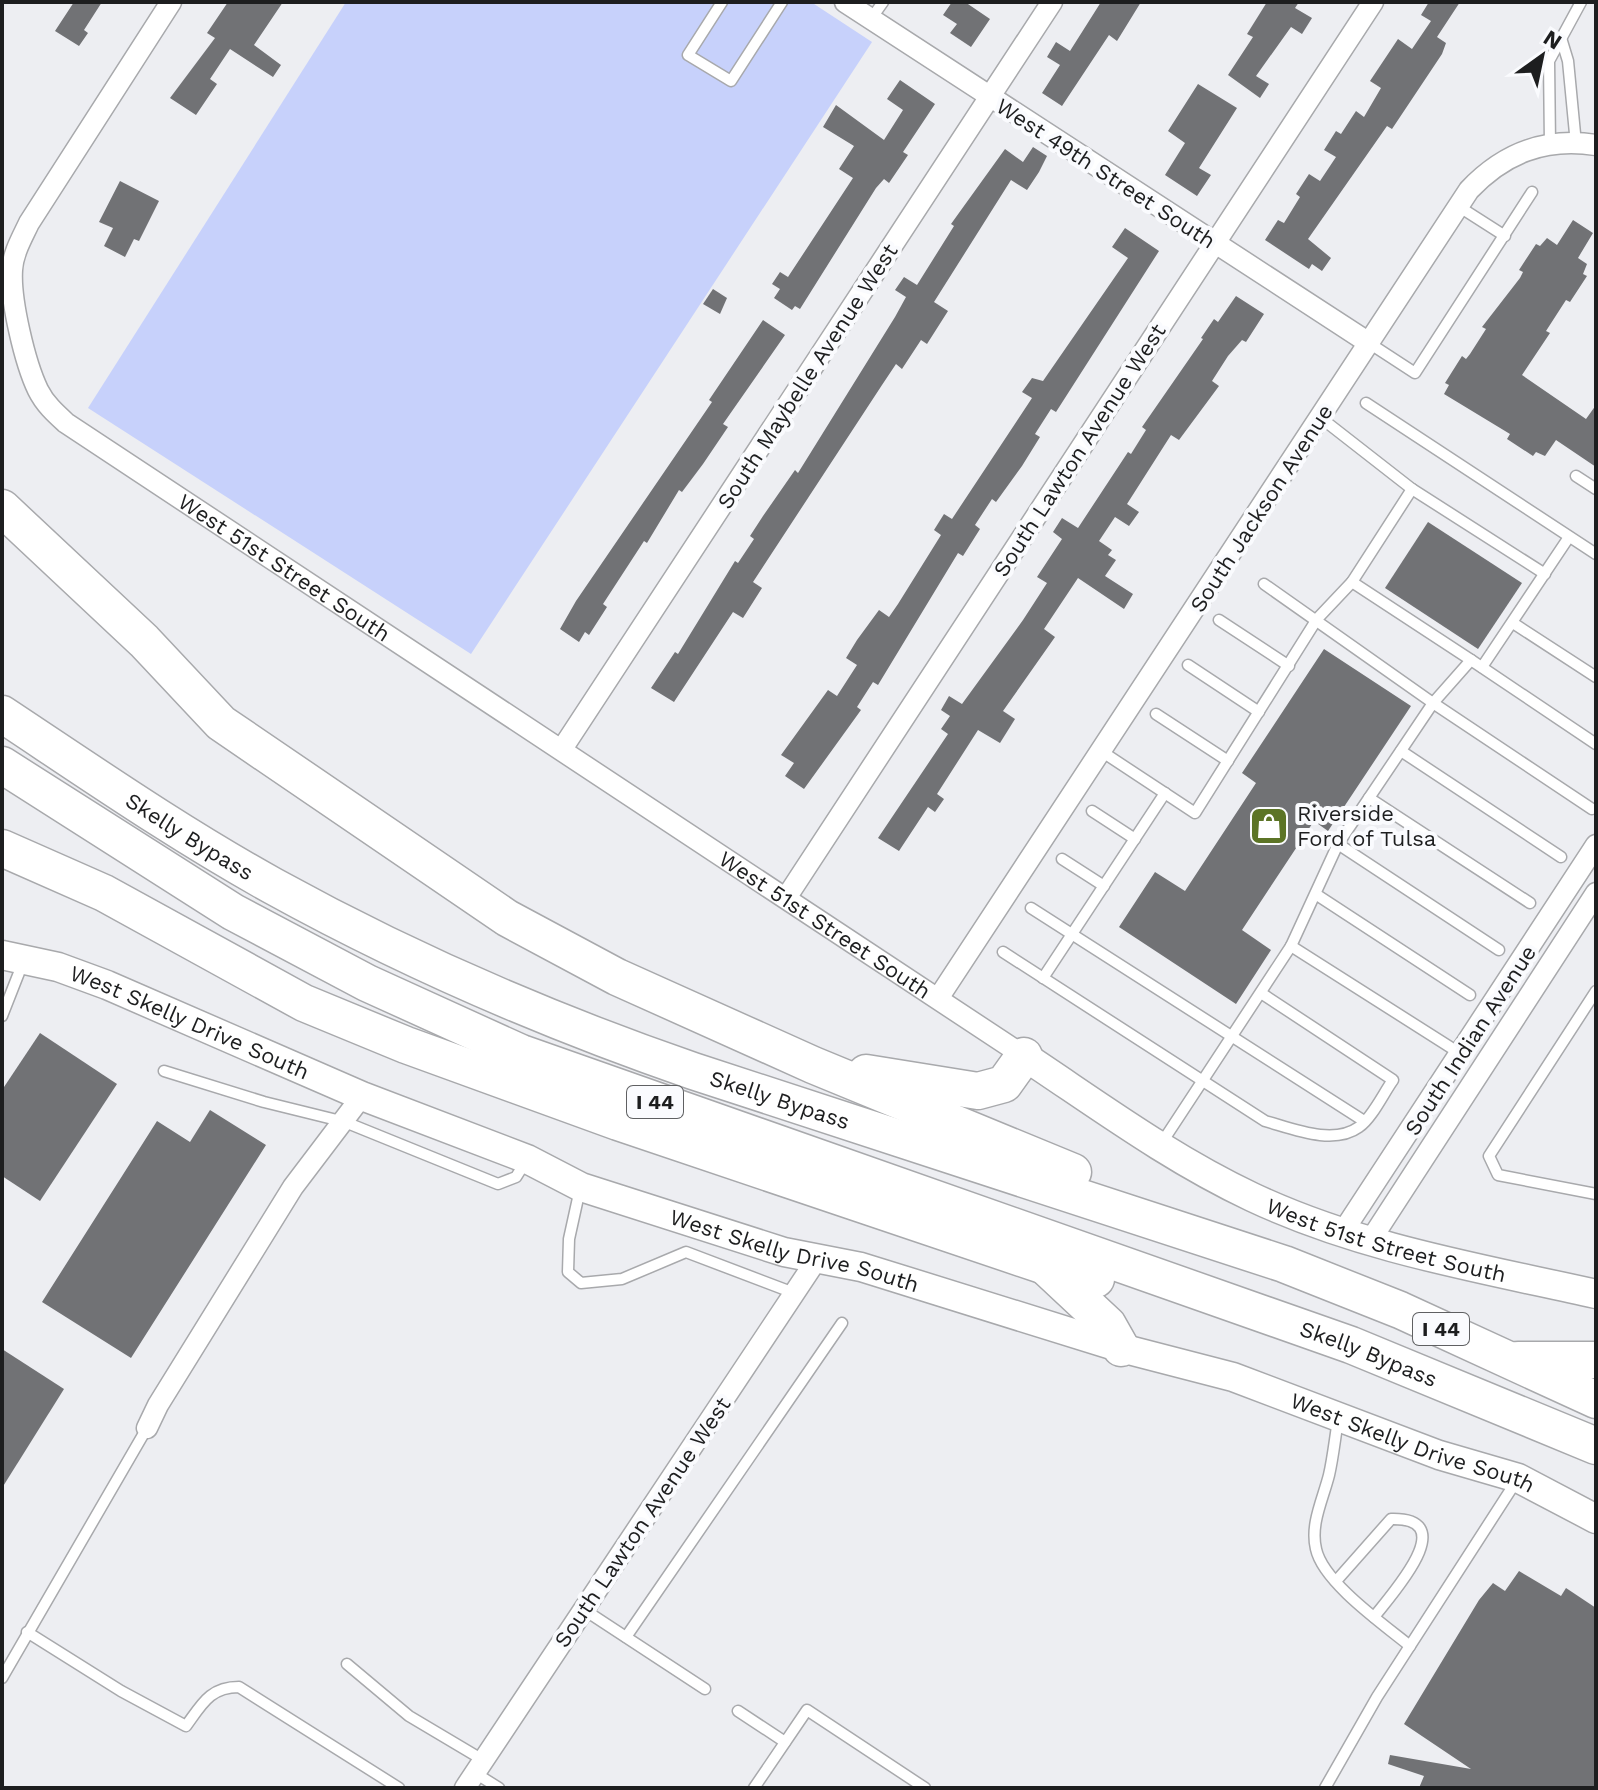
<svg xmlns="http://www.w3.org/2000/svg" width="1598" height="1790" font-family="'Work Sans',sans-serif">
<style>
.green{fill:#c7d1fb}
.building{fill:#717275}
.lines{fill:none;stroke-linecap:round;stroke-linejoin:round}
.lane-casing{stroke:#a8a9ac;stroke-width:13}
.street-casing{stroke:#a8a9ac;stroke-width:23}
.secondary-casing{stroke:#a8a9ac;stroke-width:31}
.highway-casing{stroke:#a8a9ac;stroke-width:39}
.lane{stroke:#fff;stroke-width:10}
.street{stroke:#fff;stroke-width:20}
.secondary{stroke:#fff;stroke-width:28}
.highway{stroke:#fff;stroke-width:36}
.labels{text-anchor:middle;stroke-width:8;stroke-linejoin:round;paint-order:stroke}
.shield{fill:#fafbfe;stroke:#5f6062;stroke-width:2}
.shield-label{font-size:20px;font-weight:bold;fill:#1d1e1f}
.street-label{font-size:22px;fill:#1d1e1f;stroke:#fafbfe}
.poi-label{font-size:22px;fill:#1d1e1f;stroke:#fafbfe;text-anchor:start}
</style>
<rect width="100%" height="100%" fill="#edeef2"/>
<polygon class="green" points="346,2 811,2 872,42 471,654 88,408"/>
<g class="building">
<polygon points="74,2 102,2 84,30 88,33 79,46 55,31"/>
<polygon points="228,2 283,2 254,45 281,65 273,77 230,49 210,79 217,84 196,115 170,98 215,38 207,33"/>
<polygon points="952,2 965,2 990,19 971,47 950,33 957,24 943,15"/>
<polygon points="1101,2 1141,2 1117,41 1109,35 1062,106 1042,93 1060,65 1047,57 1056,42 1070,51"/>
<polygon points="1267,2 1299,2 1295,8 1312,18 1302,34 1291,27 1256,76 1269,84 1260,98 1228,75 1253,37 1247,34"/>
<polygon points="1429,2 1460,2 1437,37 1446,43 1442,54 1392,129 1387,126 1308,239 1331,258 1322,271 1312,264 1309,269 1265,240 1278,220 1284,223 1300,197 1296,194 1309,174 1320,181 1336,157 1324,150 1336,131 1341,134 1356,111 1364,117 1381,88 1370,81 1398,39 1412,49 1431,21 1421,15"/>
<polygon points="900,80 935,104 903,152 908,155 889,183 884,179 876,188 800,309 795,306 792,310 774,298 780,289 772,284 780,272 788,277 853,178 839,169 854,146 823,127 836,105 884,140 903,110 887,99"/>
<polygon points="1198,84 1237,108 1199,168 1211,175 1197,196 1165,175 1185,143 1168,131"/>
<polygon points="1033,147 1047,156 1039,172 1027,190 1011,180 934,302 948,311 927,344 921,340 902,369 896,364 882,385 753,582 762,588 743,618 733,612 674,702 651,688 675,652 678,654 735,561 738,563 754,539 750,536 763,516 795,470 798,473 895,317 906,297 895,290 904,277 917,285 954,226 951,224 1005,149 1023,162"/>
<polygon points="120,181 159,201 139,241 134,239 125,257 104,246 113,228 99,222"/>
<polygon points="1573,220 1593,233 1578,258 1587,264 1583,274 1587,276 1570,302 1566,300 1546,331 1550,333 1522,375 1586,419 1596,405 1596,467 1556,440 1545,456 1536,452 1533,456 1507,439 1510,434 1444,394 1449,385 1445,383 1462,356 1466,359 1470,354 1486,329 1482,327 1520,278 1523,272 1519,270 1536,244 1540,246 1547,238 1557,245"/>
<polygon points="1125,228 1159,251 1056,412 1051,409 1035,434 1040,437 1022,466 996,502 992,499 975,525 980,529 963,556 958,553 878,685 873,682 857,707 861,710 804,789 785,776 794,763 781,755 828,690 837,696 857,665 846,658 857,640 879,610 889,617 898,604 941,535 934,530 944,514 952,519 1032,398 1022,392 1032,378 1043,381 1128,258 1112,247"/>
<polygon points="713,289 727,298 720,314 703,304"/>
<polygon points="1236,296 1264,314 1246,342 1242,340 1228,356 1212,381 1219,386 1179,440 1171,435 1127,504 1139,512 1129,526 1115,517 1099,541 1112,550 1108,555 1116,560 1105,576 1133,594 1124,609 1078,578 1044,629 1055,637 1003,711 1015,719 1000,743 978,730 937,794 944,799 935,812 928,807 899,851 878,838 948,734 941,729 950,716 941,710 949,696 962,704 1023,620 1047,583 1037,577 1062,539 1053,532 1062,518 1078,528 1128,452 1131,454 1146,430 1142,427 1203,339 1201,338 1214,319 1218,322"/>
<polygon points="763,320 785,335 723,424 728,427 703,464 682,492 679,490 647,543 644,541 603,604 607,607 589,635 585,632 579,642 560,629 576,601 712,402 709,400"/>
<polygon points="1428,522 1522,583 1478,649 1385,588"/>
<polygon points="1324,649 1411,706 1328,831 1314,821 1242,930 1271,950 1236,1004 1119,927 1155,872 1185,891 1256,783 1242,773"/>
<polygon points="40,1033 117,1084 40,1201 2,1176 2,1090"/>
<polygon points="210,1110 266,1145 131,1358 42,1302 157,1121 190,1142"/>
<polygon points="2,1349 64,1389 2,1488"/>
<polygon points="1519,1571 1561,1596 1566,1588 1596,1608 1596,1788 1419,1788 1424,1776 1388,1764 1390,1755 1471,1769 1404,1724 1479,1600 1493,1583 1505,1591"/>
</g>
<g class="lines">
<defs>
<g id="lane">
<polyline points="722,2 688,55 731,81 782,2"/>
<polyline points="871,19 883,2"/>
<polyline points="1561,38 1568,61 1576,144"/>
<polyline points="1550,145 1549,61 1581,2"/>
<polyline points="1458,206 1505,236"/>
<polyline points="1369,343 1415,373 1532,192"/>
<polyline points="1366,403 1596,554"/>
<polyline points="1321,418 1412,489 1545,574"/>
<polyline points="1576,476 1596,489"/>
<polyline points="1412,489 1352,582 1471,660"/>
<polyline points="1264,584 1433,703 1592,809"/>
<polyline points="1219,620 1289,666"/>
<polyline points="1513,623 1596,677"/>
<polyline points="1188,665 1259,712"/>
<polyline points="1482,667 1569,537"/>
<polyline points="1156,714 1228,761"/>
<polyline points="1101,751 1195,813 1317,619 1352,582"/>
<polyline points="1401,751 1561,857"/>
<polyline points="1369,798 1530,903"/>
<polyline points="1092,811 1135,839"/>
<polyline points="1338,844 1499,950"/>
<polyline points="1062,859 1104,886"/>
<polyline points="1317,895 1470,995"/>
<polyline points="1031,908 1364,1121"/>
<polyline points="1291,946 1461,1054"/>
<path d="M1003,952L1265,1121C1291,1128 1333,1146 1359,1127C1372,1118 1383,1094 1393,1080L1261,993"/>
<polyline points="1043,978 1165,793"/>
<polyline points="1596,991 1489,1156 1498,1175 1596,1194"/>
<polyline points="2,1016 24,960"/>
<polyline points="164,1071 264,1102 345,1122 498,1184 516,1177 526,1161"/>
<polyline points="1161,1144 1291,946 1338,844 1433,703 1471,660 1596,744"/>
<polyline points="580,1189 569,1239 568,1272 581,1283 622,1279 686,1252 794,1293"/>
<path d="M1338,1420C1335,1438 1333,1458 1329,1475C1323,1499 1310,1524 1316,1549C1323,1582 1383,1624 1410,1646"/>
<path d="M1337,1580L1391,1519C1463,1517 1391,1595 1374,1617"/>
<polyline points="583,1609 705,1689"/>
<path d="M27,1632L121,1691L186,1726C202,1704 210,1687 239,1687L399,1788"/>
<polyline points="626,1637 842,1323"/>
<polyline points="347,1664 409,1716 483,1760"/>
<polyline points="2,1678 147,1428"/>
<polyline points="738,1711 785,1742"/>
<polyline points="475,1773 499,1788"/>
<polyline points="754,1788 807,1710 925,1788"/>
<polyline points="1325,1788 1377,1697 1517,1480"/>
</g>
<g id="street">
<path id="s1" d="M171,2L29,223C22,238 13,253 12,270C10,300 25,363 38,390C45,404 55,413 66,423L1024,1056"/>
<polyline points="845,2 1369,343"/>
<polyline points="562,749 1052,2"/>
<polyline points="786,898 1373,2"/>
<path d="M939,997L1469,190C1504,153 1545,137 1596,145"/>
<polyline points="1342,1233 1596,845"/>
<polyline points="1370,1241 1596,893"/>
<polyline points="147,1428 158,1405 293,1187 362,1096"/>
<polyline points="465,1788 819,1256"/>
</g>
<g id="secondary">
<path id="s2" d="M2,955L58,967L107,985L362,1096L527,1159L581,1187L784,1252L861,1267L1121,1348L1233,1377L1439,1455L1518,1478L1596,1519"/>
<path id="s3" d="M1024,1056C1098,1105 1171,1159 1252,1197C1360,1248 1480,1268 1596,1294"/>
</g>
<g id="highway">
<polyline points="2,508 144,641 221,723 507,918 617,977 813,1065 1073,1172"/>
<path id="s4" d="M2,714C91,773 179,834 273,886C407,960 548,1021 693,1071L1284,1264L1400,1310L1596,1400"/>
<path id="s5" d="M2,765L233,912L367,983L521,1053L1351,1345L1596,1446"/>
<polyline points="2,848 104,893 304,1003 406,1045 618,1122 1045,1266 1096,1279"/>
<polyline points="866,1073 978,1091 1004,1084 1024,1056"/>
<polyline points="1046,1267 1108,1325 1121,1348"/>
<polyline points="1518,1360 1596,1360"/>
</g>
</defs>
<use href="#lane" class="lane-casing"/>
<use href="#street" class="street-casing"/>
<use href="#secondary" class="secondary-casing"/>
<use href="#highway" class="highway-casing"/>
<use href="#lane" class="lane"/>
<use href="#street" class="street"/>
<use href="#secondary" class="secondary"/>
<use href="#highway" class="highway"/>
</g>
<defs>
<symbol id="shop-square" viewBox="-11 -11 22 22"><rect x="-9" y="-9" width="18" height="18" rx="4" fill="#5c7426" stroke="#fafbfe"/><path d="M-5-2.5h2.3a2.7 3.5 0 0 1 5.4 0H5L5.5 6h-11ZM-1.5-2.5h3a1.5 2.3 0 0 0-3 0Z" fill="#fff"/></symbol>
</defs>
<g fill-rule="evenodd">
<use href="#shop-square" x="1247" y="804" width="44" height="44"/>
</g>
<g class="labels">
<g class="shield">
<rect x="627" y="1086" width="56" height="32" rx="6"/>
<rect x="1413" y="1313" width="56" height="32" rx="6"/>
</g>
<g class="shield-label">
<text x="655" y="1109">I 44</text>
<text x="1441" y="1336">I 44</text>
</g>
<g class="street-label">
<text transform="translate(1106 173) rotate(33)" y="8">West 49th Street South</text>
<text transform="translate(807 376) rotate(-57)" y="8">South Maybelle Avenue West</text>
<text transform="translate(1079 450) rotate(-57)" y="8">South Lawton Avenue West</text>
<text transform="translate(1261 508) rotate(-57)" y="8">South Jackson Avenue</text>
<text dy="8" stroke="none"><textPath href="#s1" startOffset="742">West 51st Street South</textPath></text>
<text dy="8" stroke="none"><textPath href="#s4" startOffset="224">Skelly Bypass</textPath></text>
<text dy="8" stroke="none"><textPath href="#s1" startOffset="1390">West 51st Street South</textPath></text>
<text dy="8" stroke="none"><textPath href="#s2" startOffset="200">West Skelly Drive South</textPath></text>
<text transform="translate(1470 1040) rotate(-57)" y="8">South Indian Avenue</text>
<text dy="8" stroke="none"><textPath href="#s4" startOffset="872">Skelly Bypass</textPath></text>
<text dy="8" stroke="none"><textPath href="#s3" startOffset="410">West 51st Street South</textPath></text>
<text dy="8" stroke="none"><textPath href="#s2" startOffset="848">West Skelly Drive South</textPath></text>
<text dy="8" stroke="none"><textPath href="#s5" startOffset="1494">Skelly Bypass</textPath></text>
<text dy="8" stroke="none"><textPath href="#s2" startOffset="1496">West Skelly Drive South</textPath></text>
<text transform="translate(642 1522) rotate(-56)" y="8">South Lawton Avenue West</text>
</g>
<g class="poi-label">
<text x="1297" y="821">Riverside<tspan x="1297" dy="25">Ford of Tulsa</tspan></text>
</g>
</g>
<rect width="1598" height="1790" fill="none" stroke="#1d1e1f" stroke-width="8"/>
<g transform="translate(1542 56) rotate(33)" stroke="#fafbfe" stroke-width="6" paint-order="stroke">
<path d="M0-6L14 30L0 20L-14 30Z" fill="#1d1e1f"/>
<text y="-12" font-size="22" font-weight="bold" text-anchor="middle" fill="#1d1e1f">N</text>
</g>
</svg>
